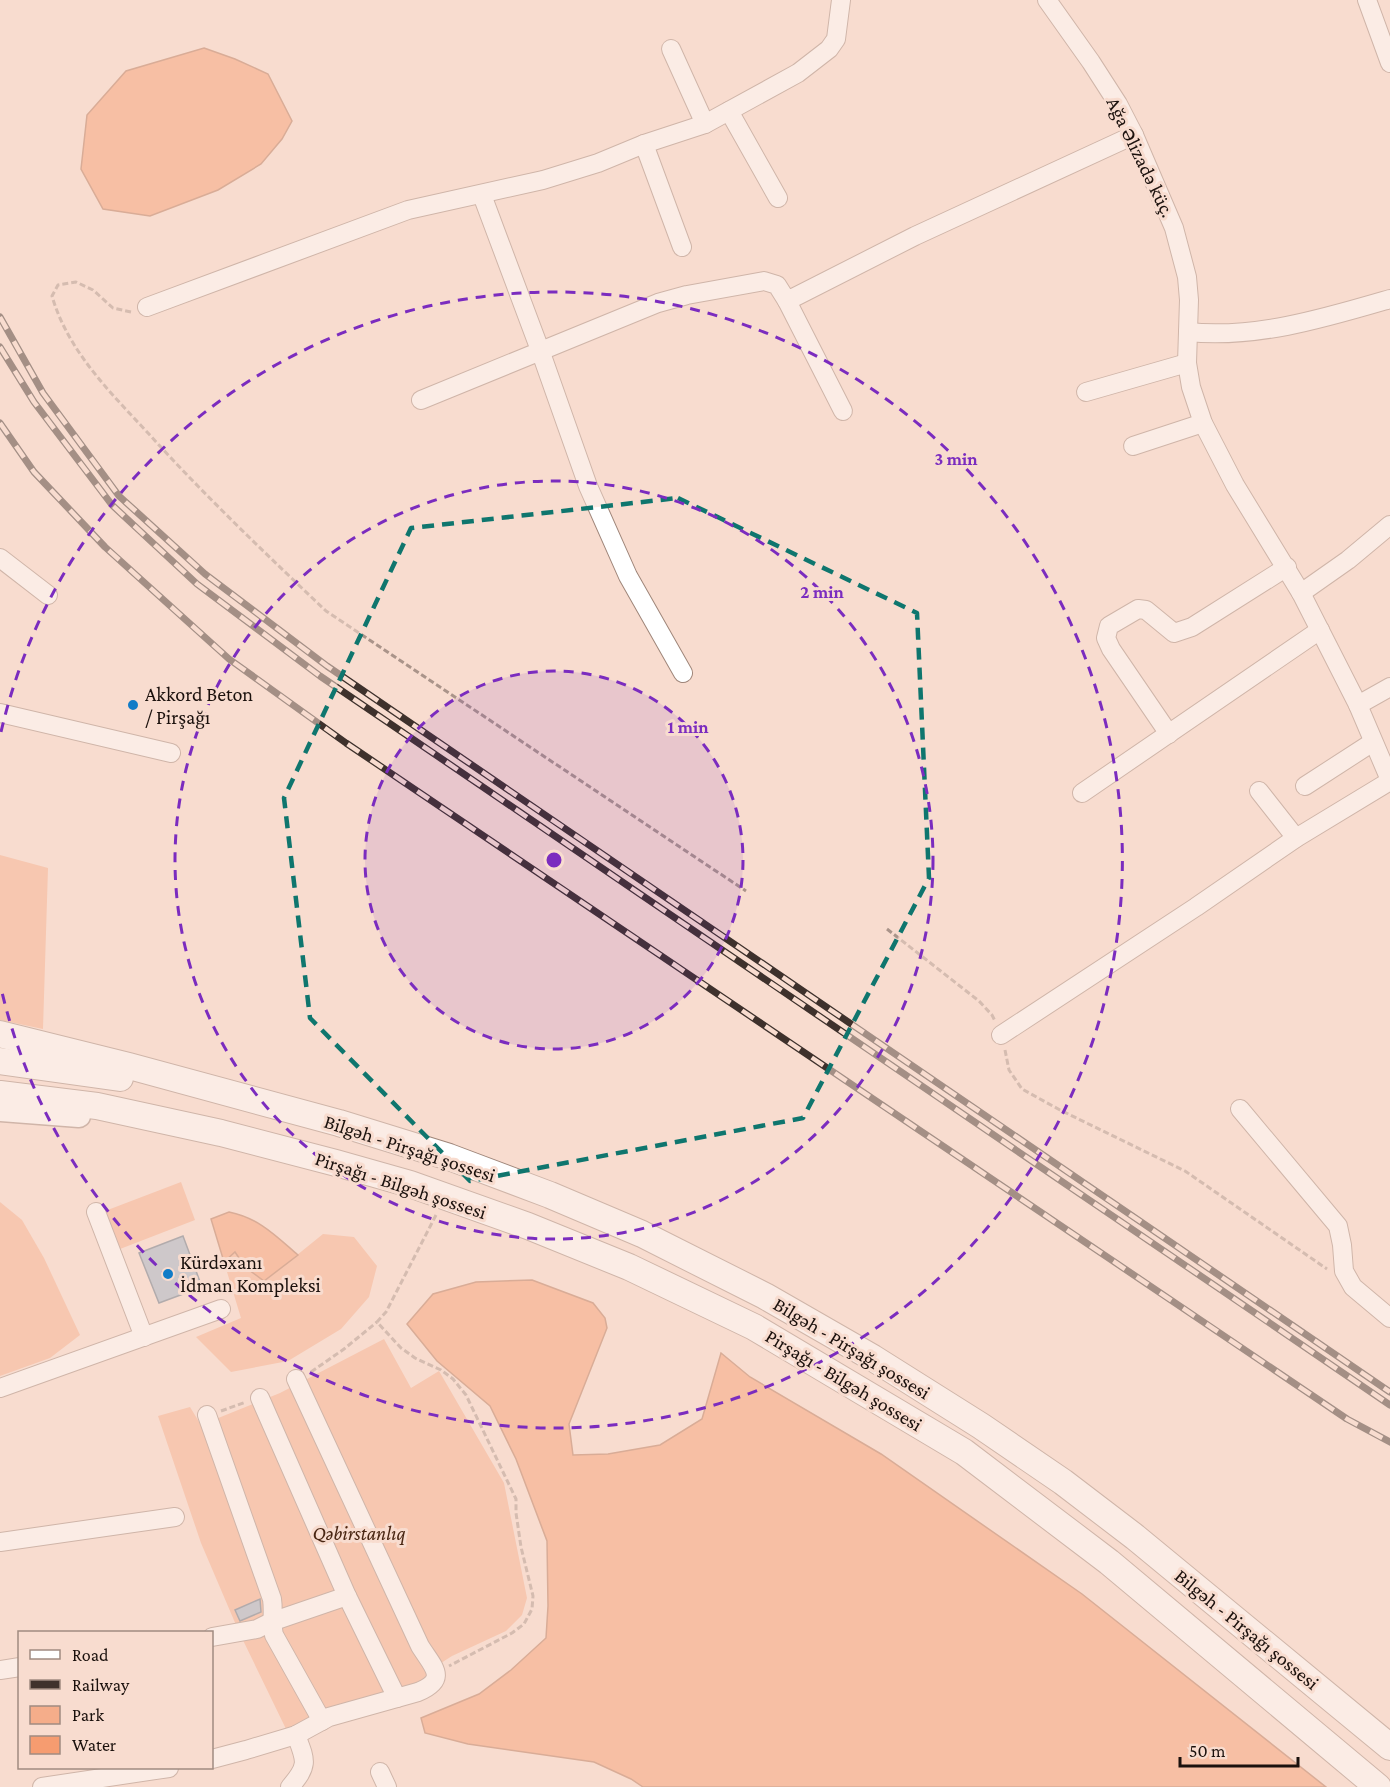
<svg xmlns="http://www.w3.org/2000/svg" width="1390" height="1787" font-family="'Crimson Pro',serif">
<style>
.green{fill:#f5ad8a}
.water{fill:#f69c70;stroke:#b47252;stroke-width:1.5}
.building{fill:#9bb0c3;stroke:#5e7082;stroke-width:1.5}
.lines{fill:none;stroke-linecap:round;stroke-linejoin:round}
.minor-casing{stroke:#9f867a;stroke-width:20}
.major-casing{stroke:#9f867a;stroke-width:25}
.highway-casing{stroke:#9f867a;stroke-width:28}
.path{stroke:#aa948a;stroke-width:3;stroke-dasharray:6 3;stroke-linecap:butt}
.minor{stroke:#fff;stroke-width:18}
.major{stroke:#fff;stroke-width:22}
.highway{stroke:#fff;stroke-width:26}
.rail-casing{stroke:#3e312c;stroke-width:7}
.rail{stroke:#f8dccf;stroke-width:4.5;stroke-dasharray:14;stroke-linecap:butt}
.marked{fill:none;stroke:#0f766e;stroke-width:4.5;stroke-dasharray:12 8;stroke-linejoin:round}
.ring{fill:none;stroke:#7b2cbf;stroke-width:3;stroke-dasharray:10 8}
.poi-dot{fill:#127cc7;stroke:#f8dccf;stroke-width:2}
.labels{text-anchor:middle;stroke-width:6;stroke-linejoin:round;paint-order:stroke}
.street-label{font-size:20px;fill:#1b110d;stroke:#f8dccf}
.poi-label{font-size:20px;fill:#1b110d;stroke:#f8dccf;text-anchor:start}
.park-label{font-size:20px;font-style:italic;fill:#492613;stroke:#f8dccf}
.centre{fill:#7b2cbf;stroke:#f8dccf;stroke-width:3}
.ring-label{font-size:18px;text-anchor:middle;font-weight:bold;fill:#7b2cbf;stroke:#f8dccf;stroke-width:6;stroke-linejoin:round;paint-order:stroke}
</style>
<rect width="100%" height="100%" fill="#f8dccf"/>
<g class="green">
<polygon points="0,855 48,868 43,1029 0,1020"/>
<polygon points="181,1182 195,1220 120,1249 105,1211"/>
<polygon points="0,1202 22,1220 44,1258 80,1335 50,1358 0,1376"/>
<polygon points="323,1234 354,1237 377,1266 369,1297 341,1329 288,1361 231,1372 196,1337 241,1318 224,1262 235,1252 245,1267 265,1281"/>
<polygon points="384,1339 411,1388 439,1371 504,1483 527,1598 522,1615 506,1631 452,1656 430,1670 418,1687 355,1705 286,1729 239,1632 201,1543 158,1416 190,1407 201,1425 280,1393"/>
</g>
<g class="water">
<polygon points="204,48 235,59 268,74 292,121 282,139 261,164 218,190 150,216 103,209 81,169 87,115 126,71"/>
<path d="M229,1212C259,1218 276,1236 298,1255L264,1281L245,1267L235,1252L224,1262L211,1219Z"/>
<polygon points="532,1280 593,1303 605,1318 607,1328 569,1424 573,1455 608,1454 660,1445 702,1419 721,1353 750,1377 881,1454 1082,1594 1326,1787 643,1787 631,1779 594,1762 468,1744 425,1733 421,1718 479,1694 511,1670 546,1638 548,1606 547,1541 516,1459 490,1406 437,1361 407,1324 433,1294 476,1282"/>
</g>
<g class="building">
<polygon points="183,1236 202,1287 159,1303 139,1253"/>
<polygon points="260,1599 261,1612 240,1621 235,1610"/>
</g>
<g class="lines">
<defs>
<g id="minor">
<polyline points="1047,0 1091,62 1118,104 1134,135 1174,228 1187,277 1189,300 1187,363 1191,387 1203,423 1235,485 1301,593 1358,705 1390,780"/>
<polyline points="1367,0 1390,63"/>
<polyline points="671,49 705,124"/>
<polyline points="729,111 778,198"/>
<polyline points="644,144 682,247"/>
<polyline points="482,195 540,350 588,486 628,576 683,673"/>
<polyline points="787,301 843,411"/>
<polyline points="147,307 408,210 543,180 598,163 644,144 705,124 798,73 829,49 836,39 841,0"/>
<path d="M1188,332C1256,339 1325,318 1390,299"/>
<polyline points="1086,392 1187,363"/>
<polyline points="421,400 658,303 687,295 764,281 777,285 787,301 915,236 1134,135"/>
<polyline points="1133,446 1203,423"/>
<polyline points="0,558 48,595"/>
<polyline points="1301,593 1348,560 1390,525"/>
<polyline points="1358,705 1390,687"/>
<polyline points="0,713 171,753"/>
<polyline points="1169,734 1111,649 1106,638 1109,626 1138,609 1146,610 1174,633 1192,627 1287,567"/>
<polyline points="1305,786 1373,742"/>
<polyline points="1259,791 1296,838"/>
<polyline points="1082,793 1320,630"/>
<polyline points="1001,1035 1196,907 1296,838 1390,781"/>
<polyline points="1240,1109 1338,1226 1342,1245 1344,1271 1353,1287 1390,1318"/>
<polyline points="96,1212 144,1337"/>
<polyline points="0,1388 221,1309"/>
<polyline points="260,1398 347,1596 397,1698"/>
<path d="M207,1415L272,1599C274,1612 271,1622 274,1635L322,1721"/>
<polyline points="0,1542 175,1517"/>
<polyline points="212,1637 257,1629 271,1622 347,1596"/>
<polyline points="0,1670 20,1667"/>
<path d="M212,1759L246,1750L296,1735L329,1717L418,1692C449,1679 433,1667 420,1646L296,1379"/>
<polyline points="380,1772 387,1787"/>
<polyline points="42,1787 169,1768"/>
<path d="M290,1787C309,1765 306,1761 296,1735"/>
</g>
<polyline id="major" points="0,1110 79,1116"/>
<g id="highway">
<polyline points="0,1034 129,1066 339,1123 449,1157 550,1195 642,1234 765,1296 873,1358 981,1426 1063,1482 1135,1537 1390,1747"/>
<polyline points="0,1061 120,1078"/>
<polyline points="0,1094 97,1106 221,1133 336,1163 410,1184 528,1226 629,1267 754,1327 964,1452 1109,1562 1378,1787"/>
</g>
</defs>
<use href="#minor" class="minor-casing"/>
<use href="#major" class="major-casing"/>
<use href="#highway" class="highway-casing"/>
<g class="path">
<path d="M131,312L113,308L93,290L76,282L58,285L52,296C68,351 109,391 148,433C204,495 265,553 326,611L746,891"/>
<polyline points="887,929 979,1001 992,1015 995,1021"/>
<polyline points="1005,1050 1009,1070 1022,1089 1060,1110 1185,1171 1327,1269"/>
<polyline points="436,1215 386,1312 377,1322 401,1348 415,1358 441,1370 453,1379 466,1395 516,1499 516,1513 521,1547 533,1596 532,1609 524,1624 512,1633 449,1666"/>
<polyline points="311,1372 344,1349 377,1322"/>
<polyline points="221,1411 246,1402"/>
</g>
<use href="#minor" class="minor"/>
<use href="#major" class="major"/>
<use href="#highway" class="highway"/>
<defs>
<g id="rail">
<polyline points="0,317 43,393 119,496 205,574 327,666 1390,1392"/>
<polyline points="0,347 34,402 112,505 197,584 320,676 1390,1405"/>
<polyline points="0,423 34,472 105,547 229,659 346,743 1347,1419 1390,1442"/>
</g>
</defs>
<use href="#rail" class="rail-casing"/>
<use href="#rail" class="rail"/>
</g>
<path d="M0 0H1390V1787H0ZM678,498L917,613L929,878L803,1118L470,1181L310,1018L284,798L411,528Z" fill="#f8dccf" fill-opacity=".55" fill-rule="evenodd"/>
<path class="marked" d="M678,498L917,613L929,878L803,1118L470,1181L310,1018L284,798L411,528Z"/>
<circle cx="554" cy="860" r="189" fill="#7b2cbf" fill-opacity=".12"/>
<g class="ring">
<circle cx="554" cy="860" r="189"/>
<circle cx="554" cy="860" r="379"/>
<path d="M1 732A568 568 0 1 1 1 988"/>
</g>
<g class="poi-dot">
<circle cx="133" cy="705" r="6"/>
<circle cx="168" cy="1274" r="6"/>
</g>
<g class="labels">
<g class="street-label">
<text transform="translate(1141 157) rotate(64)" y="7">Ağa Əlizadə küç.</text>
<text transform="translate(410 1148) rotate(18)" y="7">Bilgəh - Pirşağı şossesi</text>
<text transform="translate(401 1185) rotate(18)" y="7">Pirşağı - Bilgəh şossesi</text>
<text transform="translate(852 1348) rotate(31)" y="7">Bilgəh - Pirşağı şossesi</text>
<text transform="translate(844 1380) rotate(31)" y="7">Pirşağı - Bilgəh şossesi</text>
<text transform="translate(1247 1629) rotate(39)" y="7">Bilgəh - Pirşağı şossesi</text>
</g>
<g class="poi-label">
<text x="145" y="701">Akkord Beton<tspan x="145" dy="23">/ Pirşağı</tspan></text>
<text x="180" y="1269">Kürdəxanı<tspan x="180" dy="23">İdman Kompleksi</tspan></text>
</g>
<g class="park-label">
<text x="359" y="1540">Qəbirstanlıq</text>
</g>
</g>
<circle cx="554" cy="860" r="9" class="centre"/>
<g class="ring-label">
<text x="956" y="465">3 min</text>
<text x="822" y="598">2 min</text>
<text x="688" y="733">1 min</text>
</g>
<rect x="18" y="1631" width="195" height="138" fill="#f8dccf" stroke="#a08b81" stroke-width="1.5"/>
<rect x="30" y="1650" width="30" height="9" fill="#ffffff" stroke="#a08b81" stroke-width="1.5"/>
<text x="72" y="1661" font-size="18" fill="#1b110d">Road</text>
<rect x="30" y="1680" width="30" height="9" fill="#3e312c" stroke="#a08b81" stroke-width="1.5"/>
<text x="72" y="1691" font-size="18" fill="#1b110d">Railway</text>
<rect x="30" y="1706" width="30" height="18" fill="#f5ad8a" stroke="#a08b81" stroke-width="1.5"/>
<text x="72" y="1721" font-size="18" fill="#1b110d">Park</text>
<rect x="30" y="1736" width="30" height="18" fill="#f69c70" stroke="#a08b81" stroke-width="1.5"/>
<text x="72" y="1751" font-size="18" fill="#1b110d">Water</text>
<path d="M1180 1757v9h118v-9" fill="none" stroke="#1b110d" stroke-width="3"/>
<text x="1189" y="1757" font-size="18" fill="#1b110d" stroke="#f8dccf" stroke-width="4.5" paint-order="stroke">50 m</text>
</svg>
